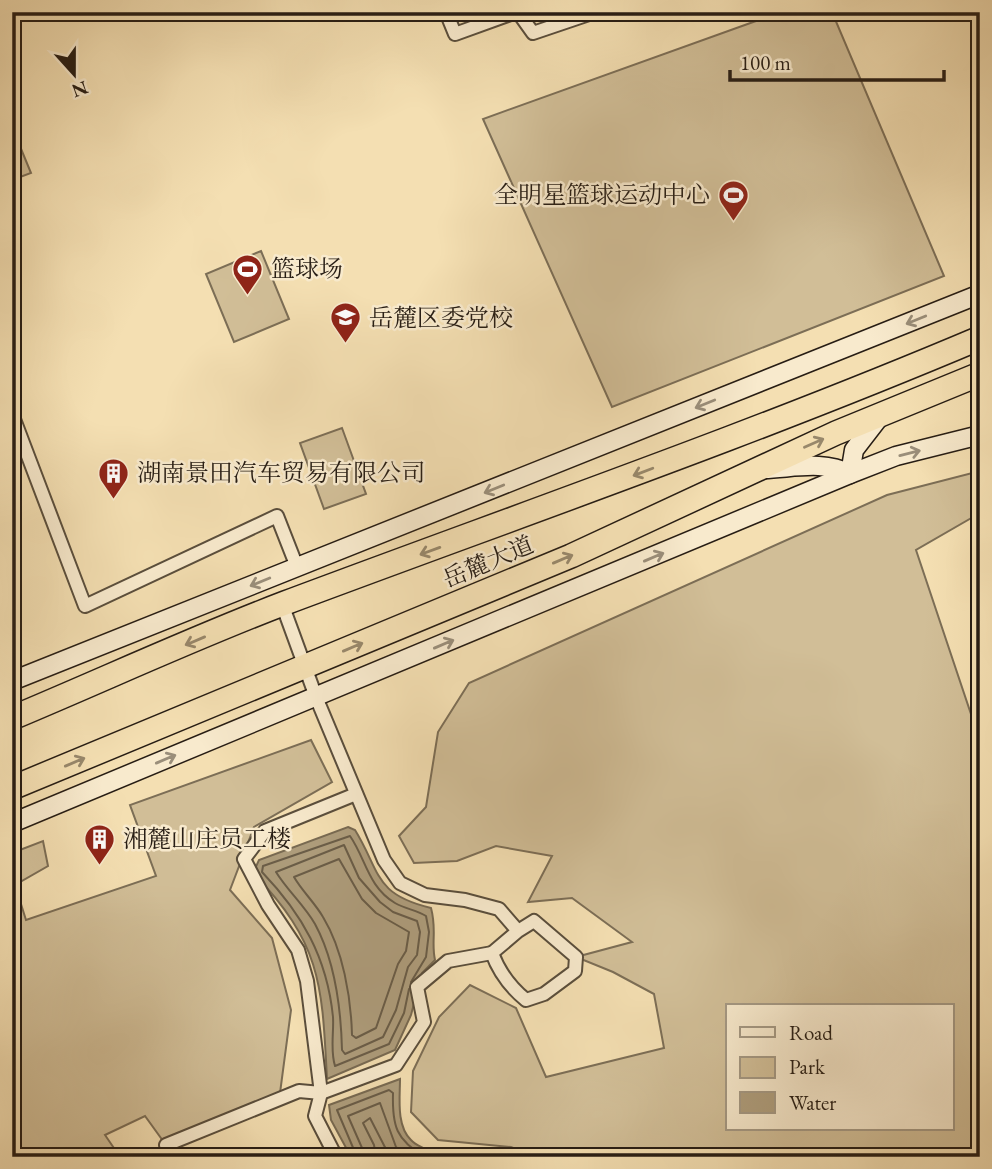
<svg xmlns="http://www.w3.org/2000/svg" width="992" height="1169" font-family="'EB Garamond','Noto Serif SC',serif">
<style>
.green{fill:#d1be97;stroke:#7c6e56;stroke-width:2;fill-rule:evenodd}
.water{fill:#ae9d7c;stroke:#786a52;stroke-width:2}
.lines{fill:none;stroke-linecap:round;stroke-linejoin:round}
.shore{stroke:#6a5d48;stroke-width:2}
.street-casing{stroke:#5a4e3c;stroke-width:16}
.secondary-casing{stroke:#271d14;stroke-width:21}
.highway-casing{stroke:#271d14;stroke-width:26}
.street{stroke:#f8eacd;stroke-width:12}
.secondary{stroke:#f8eacd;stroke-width:18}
.highway{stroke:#f4dfb2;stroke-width:23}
.oneway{stroke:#9a8e7a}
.oneway2{stroke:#98886b}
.labels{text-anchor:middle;stroke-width:5;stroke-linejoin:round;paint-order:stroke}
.poi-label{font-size:24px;fill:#271d14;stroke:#f8eacd;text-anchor:start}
.street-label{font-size:24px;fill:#271d14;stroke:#f8eacd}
</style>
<rect width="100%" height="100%" fill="#f4dfb2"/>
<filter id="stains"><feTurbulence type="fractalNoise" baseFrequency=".00286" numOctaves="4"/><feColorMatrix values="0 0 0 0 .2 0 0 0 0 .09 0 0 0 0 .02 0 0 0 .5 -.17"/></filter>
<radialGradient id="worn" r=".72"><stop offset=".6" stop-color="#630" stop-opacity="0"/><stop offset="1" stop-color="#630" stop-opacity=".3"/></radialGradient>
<g class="green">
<polygon points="781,12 832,12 944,276 612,407 483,119"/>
<polygon points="12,127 31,173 12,180"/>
<polygon points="261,251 289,319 234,342 206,274"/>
<polygon points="342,428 366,494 324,509 300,443"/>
<path d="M980,471V513L916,550L980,741V1157H535L511,1147L438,1140L411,1112L413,1071L439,1017L470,985L516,1008L546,1077L664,1048L654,994L613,972L576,957L632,942L572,898L528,902L552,856L496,846L457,861L414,863L399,836L426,807L438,732L469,683L887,495ZM728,1006H952V1129H728Z"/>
<polygon points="311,740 332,782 254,827 230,890 272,938 291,1010 280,1093 166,1145 145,1116 105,1135 120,1157 12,1157 12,853 43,841 48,866 15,885 26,920 156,876 130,805"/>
</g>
<g class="water">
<path d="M348,827L355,830C381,872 373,894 431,908C437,930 431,942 435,960L422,973L411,1015L395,1050L327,1079C322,985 322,944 253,873L259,860Z"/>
<path d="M400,1079C400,1097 396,1126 411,1140C418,1148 428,1147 434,1157H351L331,1120L329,1105Z"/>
</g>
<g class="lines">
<g class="shore">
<path d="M344,845L359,878L380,902L393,912L417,921L420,932L417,955L408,967L396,1010L383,1037L345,1054L342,1050C341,1009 335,961 315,924C304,905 287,890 276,872Z"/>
<path d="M339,859L362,899L376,913L409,932L406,951L398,964L376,1028L356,1038L352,1035C351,997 343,950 323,917C315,903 302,891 294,877Z"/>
<path d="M409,989L404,1013L389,1044L335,1066C330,1050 334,1033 333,1017C327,957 302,914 262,872L263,866L350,836C366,859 368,887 395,903C405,909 417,910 426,916L429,932L426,957L411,982"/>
<path d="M357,1157L337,1110L389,1090L393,1093C392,1126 396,1140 425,1157"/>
<polyline points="366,1157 348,1116 380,1103 396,1147 407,1157"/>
<polyline points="376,1157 374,1145 363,1123 370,1118 390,1157"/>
</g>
<defs>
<g id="street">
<polyline points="446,12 455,34 516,12"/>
<polyline points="518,12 533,33 595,12"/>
<polyline points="12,414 85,606 277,516 297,567"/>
<path d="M282,604L316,697L384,860L400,883L425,895L465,900L499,909L518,931L534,921L576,957L575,971L544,994L526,1000C510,987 499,972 492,953L518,931"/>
<polyline points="166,1145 299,1091 321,1093 307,981 298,950 268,905 244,859 265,831 356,794"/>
<polyline points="336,1157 315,1116 321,1093 396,1065 424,1022 417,987 448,961 492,953"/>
</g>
<g id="secondary">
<path d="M764,469C794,468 823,460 850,474L854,450L881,415"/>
<polyline points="12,681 980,294"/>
<polyline points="12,823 850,474 896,456 980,435"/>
</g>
<g id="highway">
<path d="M12,718C103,680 193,638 285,603C517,516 751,435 980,338"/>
<polyline points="12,788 571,556 836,433 980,374"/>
</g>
</defs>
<use href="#street" class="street-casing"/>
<use href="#secondary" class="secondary-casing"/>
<use href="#highway" class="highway-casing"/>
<use href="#street" class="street"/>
<use href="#secondary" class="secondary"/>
<use href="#highway" class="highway"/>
</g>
<defs><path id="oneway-shaft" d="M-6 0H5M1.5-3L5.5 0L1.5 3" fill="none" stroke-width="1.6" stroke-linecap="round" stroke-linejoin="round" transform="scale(1.75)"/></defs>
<g class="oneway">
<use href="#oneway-shaft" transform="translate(916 320) rotate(158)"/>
<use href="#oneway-shaft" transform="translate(705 404) rotate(158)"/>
<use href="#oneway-shaft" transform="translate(910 453) rotate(-14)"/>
<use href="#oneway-shaft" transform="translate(494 489) rotate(158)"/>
<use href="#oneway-shaft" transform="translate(654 557) rotate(-23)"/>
<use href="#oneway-shaft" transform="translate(260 582) rotate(158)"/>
<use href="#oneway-shaft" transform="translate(444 644) rotate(-23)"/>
<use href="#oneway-shaft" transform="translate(166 759) rotate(-23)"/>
</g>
<g class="oneway2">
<use href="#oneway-shaft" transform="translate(814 443) rotate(-24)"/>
<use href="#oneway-shaft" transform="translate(643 472) rotate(159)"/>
<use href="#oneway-shaft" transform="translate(430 551) rotate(160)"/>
<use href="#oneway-shaft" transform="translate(563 559) rotate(-23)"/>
<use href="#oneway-shaft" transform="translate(195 641) rotate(157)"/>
<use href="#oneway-shaft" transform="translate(353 647) rotate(-23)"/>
<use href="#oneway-shaft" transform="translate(75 762) rotate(-23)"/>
</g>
<defs>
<symbol id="stadium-pin" viewBox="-11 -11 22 30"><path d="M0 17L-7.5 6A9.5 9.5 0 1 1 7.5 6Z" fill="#8f2418" stroke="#f8eacd"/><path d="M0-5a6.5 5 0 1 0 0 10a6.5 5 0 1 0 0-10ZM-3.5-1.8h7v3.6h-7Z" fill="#fff"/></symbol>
<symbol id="school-pin" viewBox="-11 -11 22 30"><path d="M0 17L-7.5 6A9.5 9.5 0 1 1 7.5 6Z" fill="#8f2418" stroke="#f8eacd"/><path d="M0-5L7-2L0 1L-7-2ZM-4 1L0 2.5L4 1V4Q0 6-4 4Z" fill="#fff"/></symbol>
<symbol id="building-pin" viewBox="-11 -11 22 30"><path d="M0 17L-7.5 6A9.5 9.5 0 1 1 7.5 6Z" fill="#8f2418" stroke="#f8eacd"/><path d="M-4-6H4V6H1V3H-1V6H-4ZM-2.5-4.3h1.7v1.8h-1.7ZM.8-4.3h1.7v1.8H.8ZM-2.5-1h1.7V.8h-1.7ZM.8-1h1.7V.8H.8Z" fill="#fff"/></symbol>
</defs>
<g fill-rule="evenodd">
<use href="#stadium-pin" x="716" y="178" width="35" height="47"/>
<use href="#stadium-pin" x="230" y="252" width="35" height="47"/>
<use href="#school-pin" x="328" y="300" width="35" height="47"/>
<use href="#building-pin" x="96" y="456" width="35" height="47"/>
<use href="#building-pin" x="82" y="822" width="35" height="47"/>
</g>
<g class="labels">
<g class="poi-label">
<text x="710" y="203" text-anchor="end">全明星篮球运动中心</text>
<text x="271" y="277">篮球场</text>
<text x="369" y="326">岳麓区委党校</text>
<text x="137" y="481">湖南景田汽车贸易有限公司</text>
<text x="123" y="847">湘麓山庄员工楼</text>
</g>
<g class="street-label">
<text transform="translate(488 562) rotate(-23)" y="8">岳麓大道</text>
</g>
</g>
<rect width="992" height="1169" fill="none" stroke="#f4dfb2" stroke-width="42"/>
<rect x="14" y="14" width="964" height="1141" fill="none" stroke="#271d14" stroke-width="3.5"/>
<rect x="21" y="21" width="950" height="1127" fill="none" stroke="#271d14" stroke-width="2"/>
<rect x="726" y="1004" width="228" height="126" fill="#f8eacd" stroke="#a49883" stroke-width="2"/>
<rect x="740" y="1027" width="35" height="10" fill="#f8eacd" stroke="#a49883" stroke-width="2"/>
<text x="789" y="1040" font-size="21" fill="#271d14">Road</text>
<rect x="740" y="1057" width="35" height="21" fill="#d1be97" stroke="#a49883" stroke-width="2"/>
<text x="789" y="1074" font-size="21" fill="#271d14">Park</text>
<rect x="740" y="1092" width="35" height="21" fill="#ae9d7c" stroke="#a49883" stroke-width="2"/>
<text x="789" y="1110" font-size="21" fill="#271d14">Water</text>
<g transform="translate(74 74) rotate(159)" stroke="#f8eacd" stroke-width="5" paint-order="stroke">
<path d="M0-5L12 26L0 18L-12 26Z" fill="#271d14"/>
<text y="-10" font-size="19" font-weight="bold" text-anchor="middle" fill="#271d14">N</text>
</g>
<path d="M730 70v10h214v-10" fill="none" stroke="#271d14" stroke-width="3.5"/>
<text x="740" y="70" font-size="21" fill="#271d14" stroke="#f8eacd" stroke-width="5" paint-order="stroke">100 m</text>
<rect width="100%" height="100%" filter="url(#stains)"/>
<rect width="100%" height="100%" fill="url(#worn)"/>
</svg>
